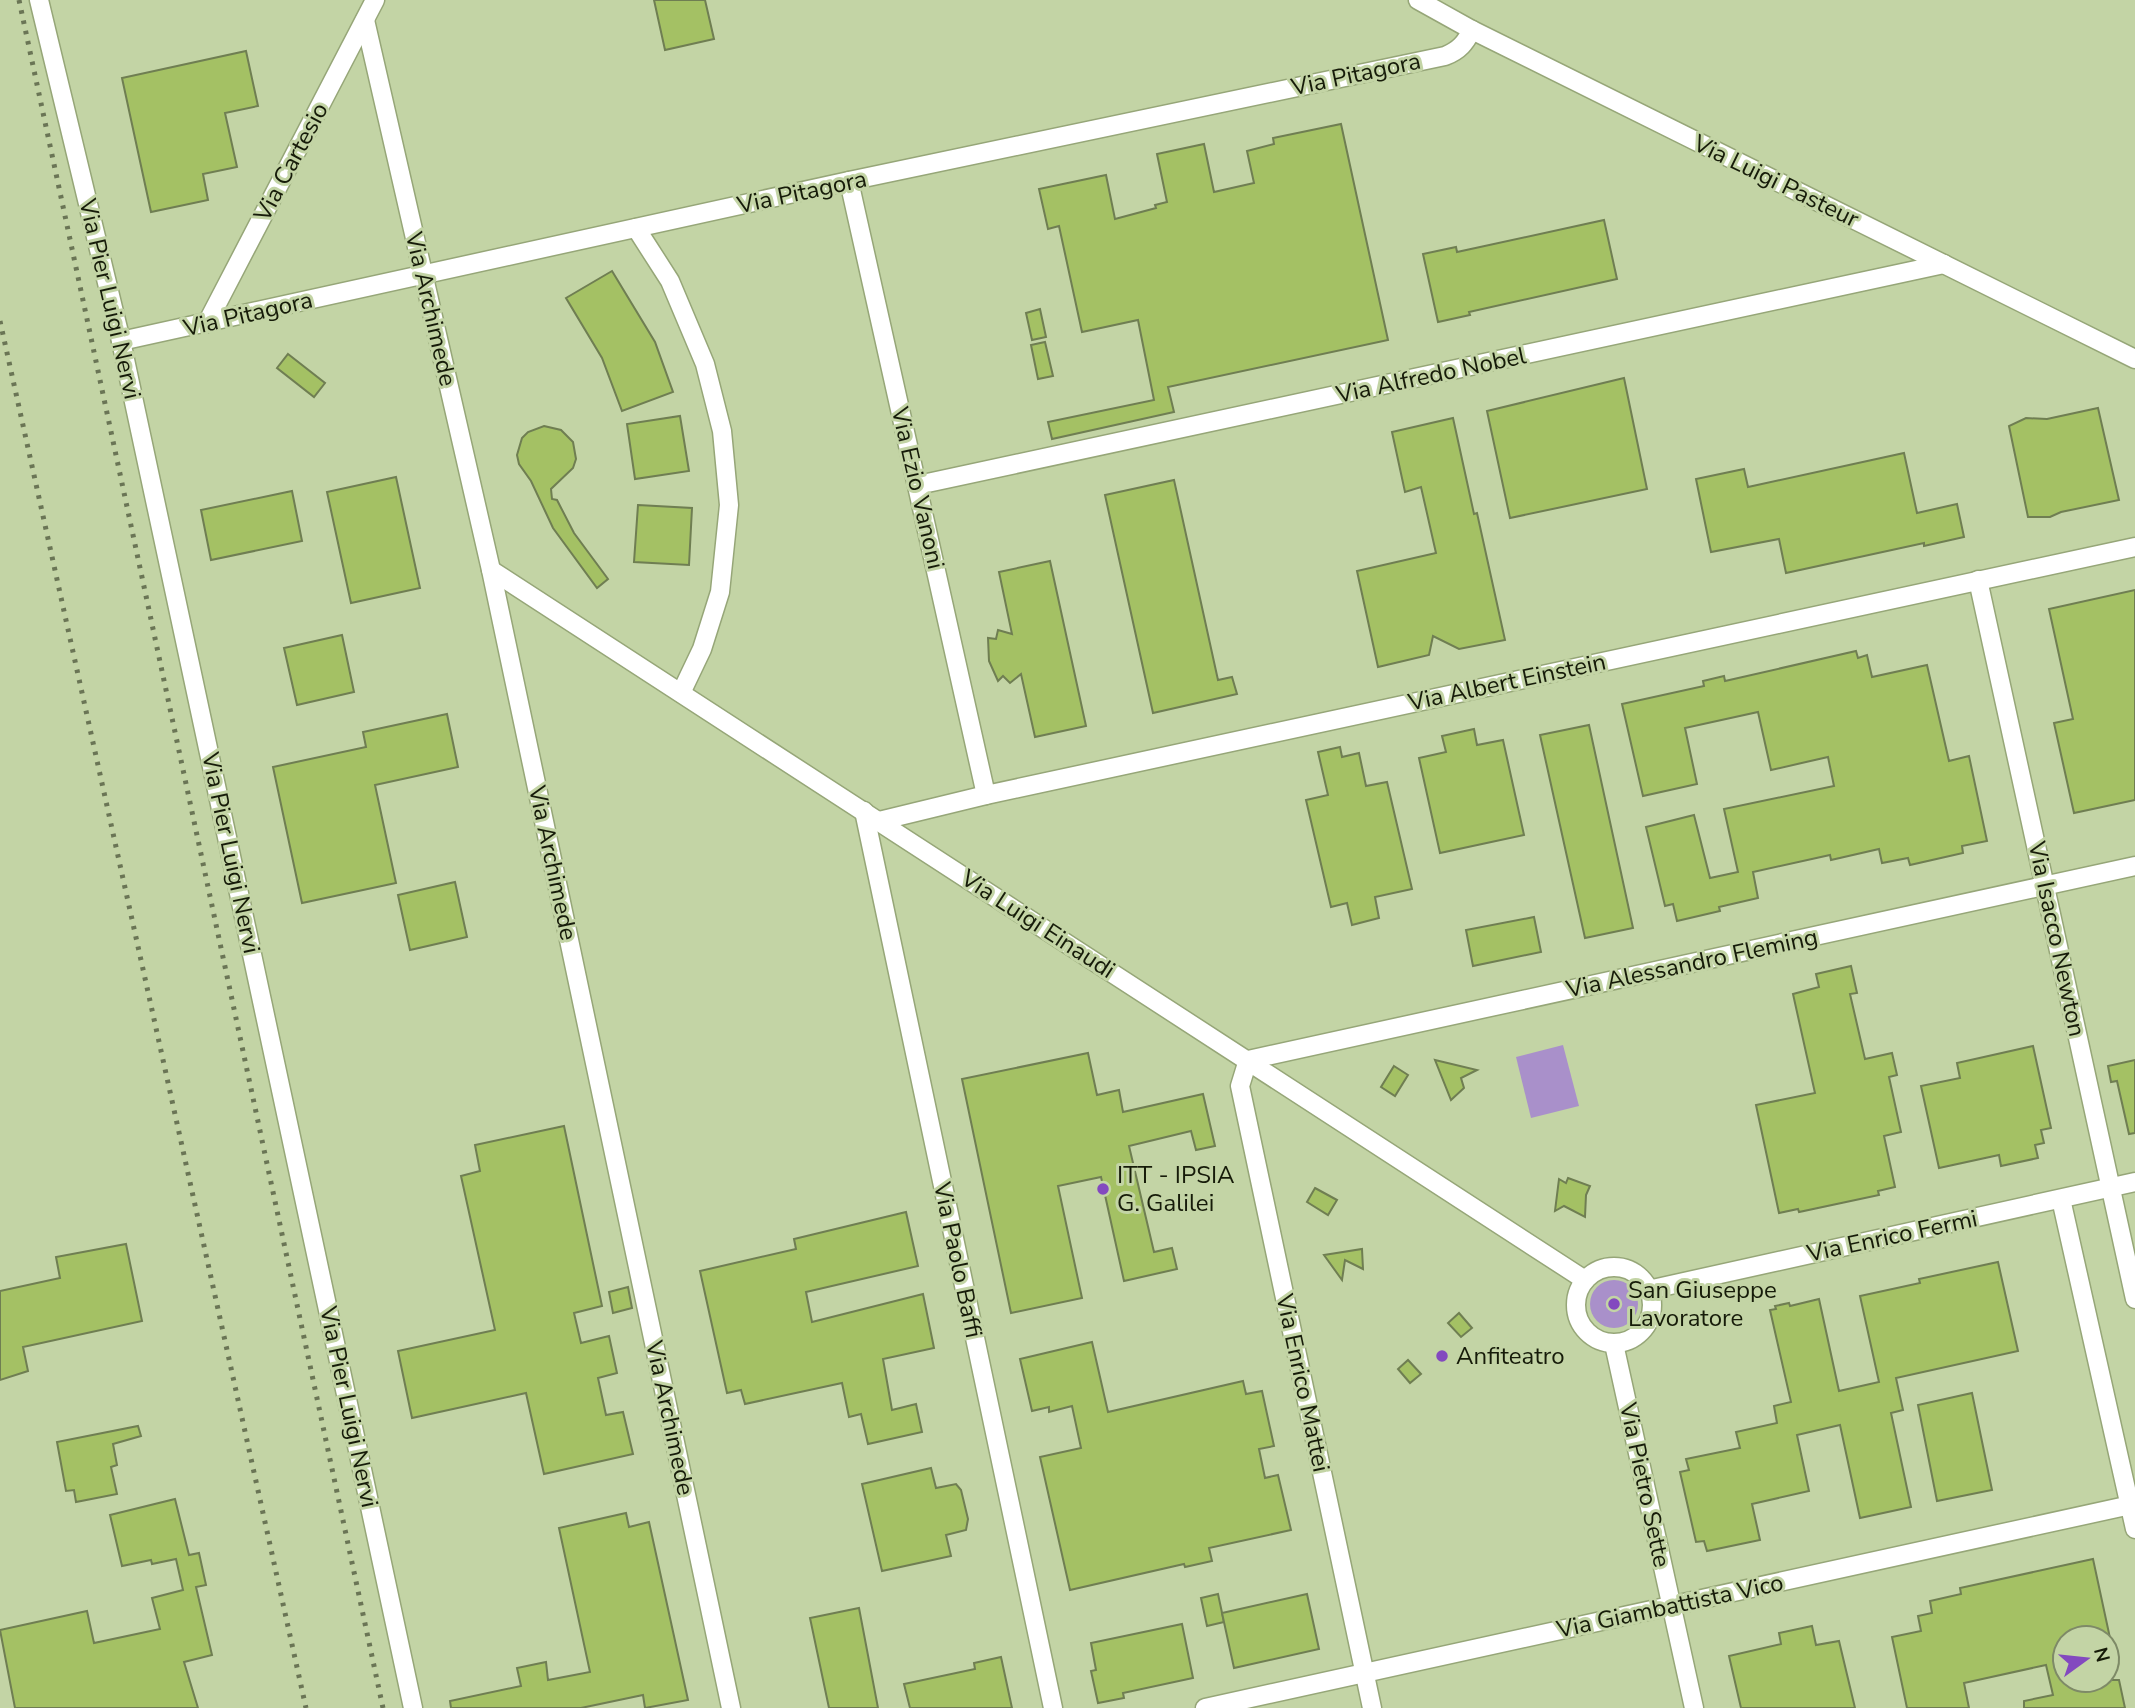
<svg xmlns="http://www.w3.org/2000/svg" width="2135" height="1708" font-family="'Nunito Sans',sans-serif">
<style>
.grass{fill:#a990ca}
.building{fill:#a4c164;stroke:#6f7e52;stroke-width:2}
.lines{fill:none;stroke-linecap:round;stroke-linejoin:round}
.minor-casing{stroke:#96a678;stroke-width:21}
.minor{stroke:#fff;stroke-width:18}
.rail{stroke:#6a7555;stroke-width:5;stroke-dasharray:3.5 7;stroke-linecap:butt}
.poi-dot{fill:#8349bf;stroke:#c3d4a5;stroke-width:2.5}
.labels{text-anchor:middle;stroke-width:6;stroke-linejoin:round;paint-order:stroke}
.street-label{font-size:24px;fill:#161b09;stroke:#c3d4a5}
.poi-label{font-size:24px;fill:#161b09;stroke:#c3d4a5;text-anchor:start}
</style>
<rect width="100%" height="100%" fill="#c3d4a5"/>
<g class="grass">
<polygon points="1563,1045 1579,1106 1531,1118 1516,1057"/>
<circle cx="1614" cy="1304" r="24"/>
</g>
<g class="building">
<polygon points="654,0 705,0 714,39 665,50"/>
<polygon points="246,51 258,106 225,113 237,167 203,174 208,200 151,212 122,78"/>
<polygon points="1341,124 1388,340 1168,387 1174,412 1052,439 1048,422 1154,400 1138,320 1082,332 1059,226 1048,229 1039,189 1106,175 1115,219 1156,208 1155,205 1167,202 1157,154 1204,144 1214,192 1254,183 1247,151 1274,144 1273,138"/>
<polygon points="1604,220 1617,279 1469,312 1470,315 1438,322 1423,254 1456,247 1457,252"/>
<polygon points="612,271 655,342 673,392 622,411 602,358 566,298"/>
<polygon points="1040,309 1046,337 1032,340 1026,313"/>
<polygon points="1045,342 1053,376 1038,379 1031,345"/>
<polygon points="288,354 325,383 314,397 277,368"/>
<polygon points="1624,378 1647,489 1510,518 1487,411"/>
<polygon points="2098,408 2119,500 2061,512 2050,517 2028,517 2009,426 2026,418 2047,419"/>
<polygon points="680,416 689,471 635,479 627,424"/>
<polygon points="1453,418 1474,514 1477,513 1505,640 1459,649 1433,636 1429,655 1378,667 1357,571 1436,553 1421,487 1405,492 1392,432"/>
<polygon points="544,426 561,430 573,442 576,459 573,468 551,489 552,499 557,500 574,533 608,579 597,588 553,528 531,481 519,464 517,455 522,438 528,432"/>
<polygon points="1904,453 1917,513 1957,504 1964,537 1924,546 1924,543 1786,573 1779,539 1711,552 1696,479 1744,469 1748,487"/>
<polygon points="396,477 420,588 351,603 327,492"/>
<polygon points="1174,480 1218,680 1232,677 1237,694 1153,713 1105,495"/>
<polygon points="292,491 302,541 211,560 201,510"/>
<polygon points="638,505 692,508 689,565 634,562"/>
<polygon points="1050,561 1086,726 1035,737 1021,674 1010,683 1003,676 998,681 989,661 988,638 996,639 998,630 1012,634 999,572"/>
<polygon points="2135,590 2135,800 2074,813 2054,723 2073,719 2049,609"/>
<polygon points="342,635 354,692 297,705 284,648"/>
<polygon points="1856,651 1858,658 1867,655 1872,677 1927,665 1949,761 1969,756 1987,841 1962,846 1963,853 1910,865 1908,858 1882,863 1879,849 1831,860 1830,855 1753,872 1758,898 1719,907 1720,911 1677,921 1673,904 1665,906 1646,827 1694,815 1710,878 1738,872 1724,809 1834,786 1828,757 1771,770 1758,712 1685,728 1697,784 1643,796 1622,704 1704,686 1703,681 1724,676 1725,681"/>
<polygon points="447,714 458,767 375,785 396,883 302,903 273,767 366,747 363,732"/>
<polygon points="1589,725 1633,928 1585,938 1540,735"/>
<polygon points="1474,729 1477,745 1503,740 1524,835 1440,853 1419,758 1446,752 1442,736"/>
<polygon points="1340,747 1342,757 1359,753 1366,786 1387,782 1412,889 1375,897 1379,918 1352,925 1347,903 1331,907 1306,800 1328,795 1318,752"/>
<polygon points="455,882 467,937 410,950 398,895"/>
<polygon points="1534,917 1541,952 1473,966 1466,930"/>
<polygon points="1851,966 1857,993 1850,994 1865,1059 1892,1053 1897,1075 1889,1077 1901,1132 1884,1136 1895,1187 1878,1191 1879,1195 1799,1212 1798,1209 1779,1213 1756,1105 1815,1093 1793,994 1819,987 1816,974"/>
<polygon points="2033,1046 2051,1128 2041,1130 2044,1143 2035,1145 2038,1158 2001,1166 1999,1155 1939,1168 1921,1086 1960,1078 1957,1063"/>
<polygon points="1088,1053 1097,1095 1119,1090 1123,1112 1203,1094 1215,1146 1196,1150 1191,1131 1129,1146 1154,1252 1172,1248 1177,1269 1124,1281 1101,1177 1058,1186 1082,1298 1011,1313 962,1079"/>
<polygon points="1435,1060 1477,1070 1461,1078 1464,1088 1451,1100"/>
<polygon points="2135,1060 2135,1133 2129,1134 2117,1081 2111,1082 2108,1066"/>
<polygon points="1394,1066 1408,1075 1395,1096 1381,1087"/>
<polygon points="564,1126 602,1306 574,1313 581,1343 609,1336 617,1373 598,1378 606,1415 623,1412 633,1454 544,1474 526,1393 412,1418 398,1351 495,1330 461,1176 480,1171 475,1145"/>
<polygon points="1568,1178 1590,1186 1586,1195 1585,1217 1564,1206 1555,1211 1559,1179 1566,1183"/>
<polygon points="1315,1188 1337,1200 1328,1215 1307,1202"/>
<polygon points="906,1212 918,1266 806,1292 812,1322 923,1294 934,1348 883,1359 892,1410 916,1404 922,1432 868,1444 861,1414 849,1417 842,1383 745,1404 741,1390 727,1393 700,1271 796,1249 794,1239"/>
<polygon points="126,1244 142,1321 23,1347 28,1371 0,1380 0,1291 60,1278 56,1257"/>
<polygon points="1362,1249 1363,1269 1345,1260 1342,1280 1324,1255"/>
<polygon points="1998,1262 2018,1351 1896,1378 1903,1410 1891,1413 1911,1507 1860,1518 1840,1425 1797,1435 1809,1491 1752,1504 1760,1540 1707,1551 1704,1541 1696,1542 1680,1472 1689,1470 1686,1459 1740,1448 1736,1432 1777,1423 1774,1406 1791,1402 1770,1310 1776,1309 1775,1306 1789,1303 1790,1306 1819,1299 1839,1391 1879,1382 1860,1296 1920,1283 1919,1279"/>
<polygon points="628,1287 632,1308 613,1313 609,1292"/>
<polygon points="1459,1313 1472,1328 1461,1337 1448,1323"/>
<polygon points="1092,1342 1108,1412 1243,1381 1246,1394 1262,1391 1274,1446 1259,1449 1265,1478 1278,1475 1291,1530 1209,1548 1212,1561 1185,1567 1184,1564 1070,1590 1040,1457 1081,1448 1072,1406 1049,1412 1049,1407 1032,1411 1020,1359"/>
<polygon points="1408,1360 1421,1374 1410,1383 1398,1369"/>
<polygon points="1972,1393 1992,1490 1937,1501 1918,1405"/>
<polygon points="138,1426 141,1436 113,1444 117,1465 111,1467 117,1494 76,1502 74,1490 66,1491 57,1442"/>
<polygon points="931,1468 936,1488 956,1484 961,1490 968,1519 966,1530 946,1535 951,1556 882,1571 862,1484"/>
<polygon points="175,1499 189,1555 199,1553 206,1585 196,1587 212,1655 184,1662 198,1708 15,1708 0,1630 87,1611 94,1643 160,1629 152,1598 183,1590 176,1559 152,1564 151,1560 122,1566 110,1515"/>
<polygon points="626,1513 629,1527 649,1522 688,1700 645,1708 643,1695 581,1708 451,1708 450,1701 521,1686 517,1668 546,1662 548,1680 590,1672 559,1528"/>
<polygon points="2093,1559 2110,1638 2065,1638 2065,1680 2119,1680 2125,1708 2024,1708 2024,1701 2053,1695 2046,1665 1964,1683 1969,1708 1907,1708 1892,1637 1921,1631 1918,1616 1932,1613 1930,1601 1961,1594 1960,1588"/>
<polygon points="1218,1594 1224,1622 1207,1626 1201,1598"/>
<polygon points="1307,1594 1319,1649 1234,1668 1222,1613"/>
<polygon points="859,1608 878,1708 829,1708 810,1618"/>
<polygon points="1182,1624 1193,1678 1123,1693 1124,1698 1098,1703 1091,1671 1096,1670 1091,1643"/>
<polygon points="1812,1626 1816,1645 1839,1641 1855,1708 1741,1708 1729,1656 1781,1644 1779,1633"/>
<polygon points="1001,1657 1012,1708 910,1708 904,1684 975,1669 974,1663"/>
</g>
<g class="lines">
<defs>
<g id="minor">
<polyline points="39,0 121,341 413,1708"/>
<polyline points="1418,0 1472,30 2135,359"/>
<polyline points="365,20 491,570 731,1708"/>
<polyline points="849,181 986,795"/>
<polyline points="636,228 670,281 705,364 722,431 729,505 720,592 702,649 681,693"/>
<polyline points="207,323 375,0"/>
<path d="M121,341L849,181L1445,56C1460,50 1465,43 1472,30"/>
<polyline points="918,485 1944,264"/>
<polyline points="491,570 1585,1280"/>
<polyline points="1978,580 2135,1299"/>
<polyline points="864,811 1053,1708"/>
<polyline points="879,821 986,795 2135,547"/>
<polyline points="2061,1199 2135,1529"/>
<circle cx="1614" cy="1305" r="38"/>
<polyline points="1648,1290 2135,1182"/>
<polyline points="1614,1344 1694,1708"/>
<polyline points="1205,1708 2135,1504"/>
<polyline points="1372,1708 1240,1086 1248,1060 2135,866"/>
</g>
</defs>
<use href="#minor" class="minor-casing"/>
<use href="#minor" class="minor"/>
<g class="rail">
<polyline points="19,0 383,1708"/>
<polyline points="0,321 306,1708"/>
</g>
</g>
<g class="poi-dot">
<circle cx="1103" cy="1189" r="7"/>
<circle cx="1614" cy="1304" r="7"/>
<circle cx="1442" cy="1356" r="7"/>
</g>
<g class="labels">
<g class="street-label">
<text transform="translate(1356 74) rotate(-12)" y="8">Via Pitagora</text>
<text transform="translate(291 162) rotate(-62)" y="8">Via Cartesio</text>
<text transform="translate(1776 181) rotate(26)" y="8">Via Luigi Pasteur</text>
<text transform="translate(802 192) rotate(-12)" y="8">Via Pitagora</text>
<text transform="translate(110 299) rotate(77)" y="8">Via Pier Luigi Nervi</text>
<text transform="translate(431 309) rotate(77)" y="8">Via Archimede</text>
<text transform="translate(248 314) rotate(-13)" y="8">Via Pitagora</text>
<text transform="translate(1431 375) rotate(-12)" y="8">Via Alfredo Nobel</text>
<text transform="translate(918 488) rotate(77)" y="8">Via Ezio Vanoni</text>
<text transform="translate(1507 682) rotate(-12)" y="8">Via Albert Einstein</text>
<text transform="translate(231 853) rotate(78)" y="8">Via Pier Luigi Nervi</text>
<text transform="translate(553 863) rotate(78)" y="8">Via Archimede</text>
<text transform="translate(1038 924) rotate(33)" y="8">Via Luigi Einaudi</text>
<text transform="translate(2057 939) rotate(78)" y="8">Via Isacco Newton</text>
<text transform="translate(1692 963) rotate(-12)" y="8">Via Alessandro Fleming</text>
<text transform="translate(1892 1236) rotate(-12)" y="8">Via Enrico Fermi</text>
<text transform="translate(958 1260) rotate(78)" y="8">Via Paolo Baffi</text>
<text transform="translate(1303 1383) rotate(78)" y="8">Via Enrico Mattei</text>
<text transform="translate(349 1407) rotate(78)" y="8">Via Pier Luigi Nervi</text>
<text transform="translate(670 1418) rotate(78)" y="8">Via Archimede</text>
<text transform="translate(1645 1485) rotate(78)" y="8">Via Pietro Sette</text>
<text transform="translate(1670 1606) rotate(-12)" y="8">Via Giambattista Vico</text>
</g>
<g class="poi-label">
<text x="1117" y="1183">ITT - IPSIA<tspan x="1117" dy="28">G. Galilei</tspan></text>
<text x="1628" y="1298">San Giuseppe<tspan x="1628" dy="28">Lavoratore</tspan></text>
<text x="1456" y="1364">Anfiteatro</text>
</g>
</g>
<g transform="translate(2086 1659) rotate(75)"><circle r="33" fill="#c3d4a5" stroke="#7e8a67" stroke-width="2"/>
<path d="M0-5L12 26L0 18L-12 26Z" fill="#8349bf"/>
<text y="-10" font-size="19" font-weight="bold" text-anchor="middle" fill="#161b09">N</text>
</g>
</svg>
